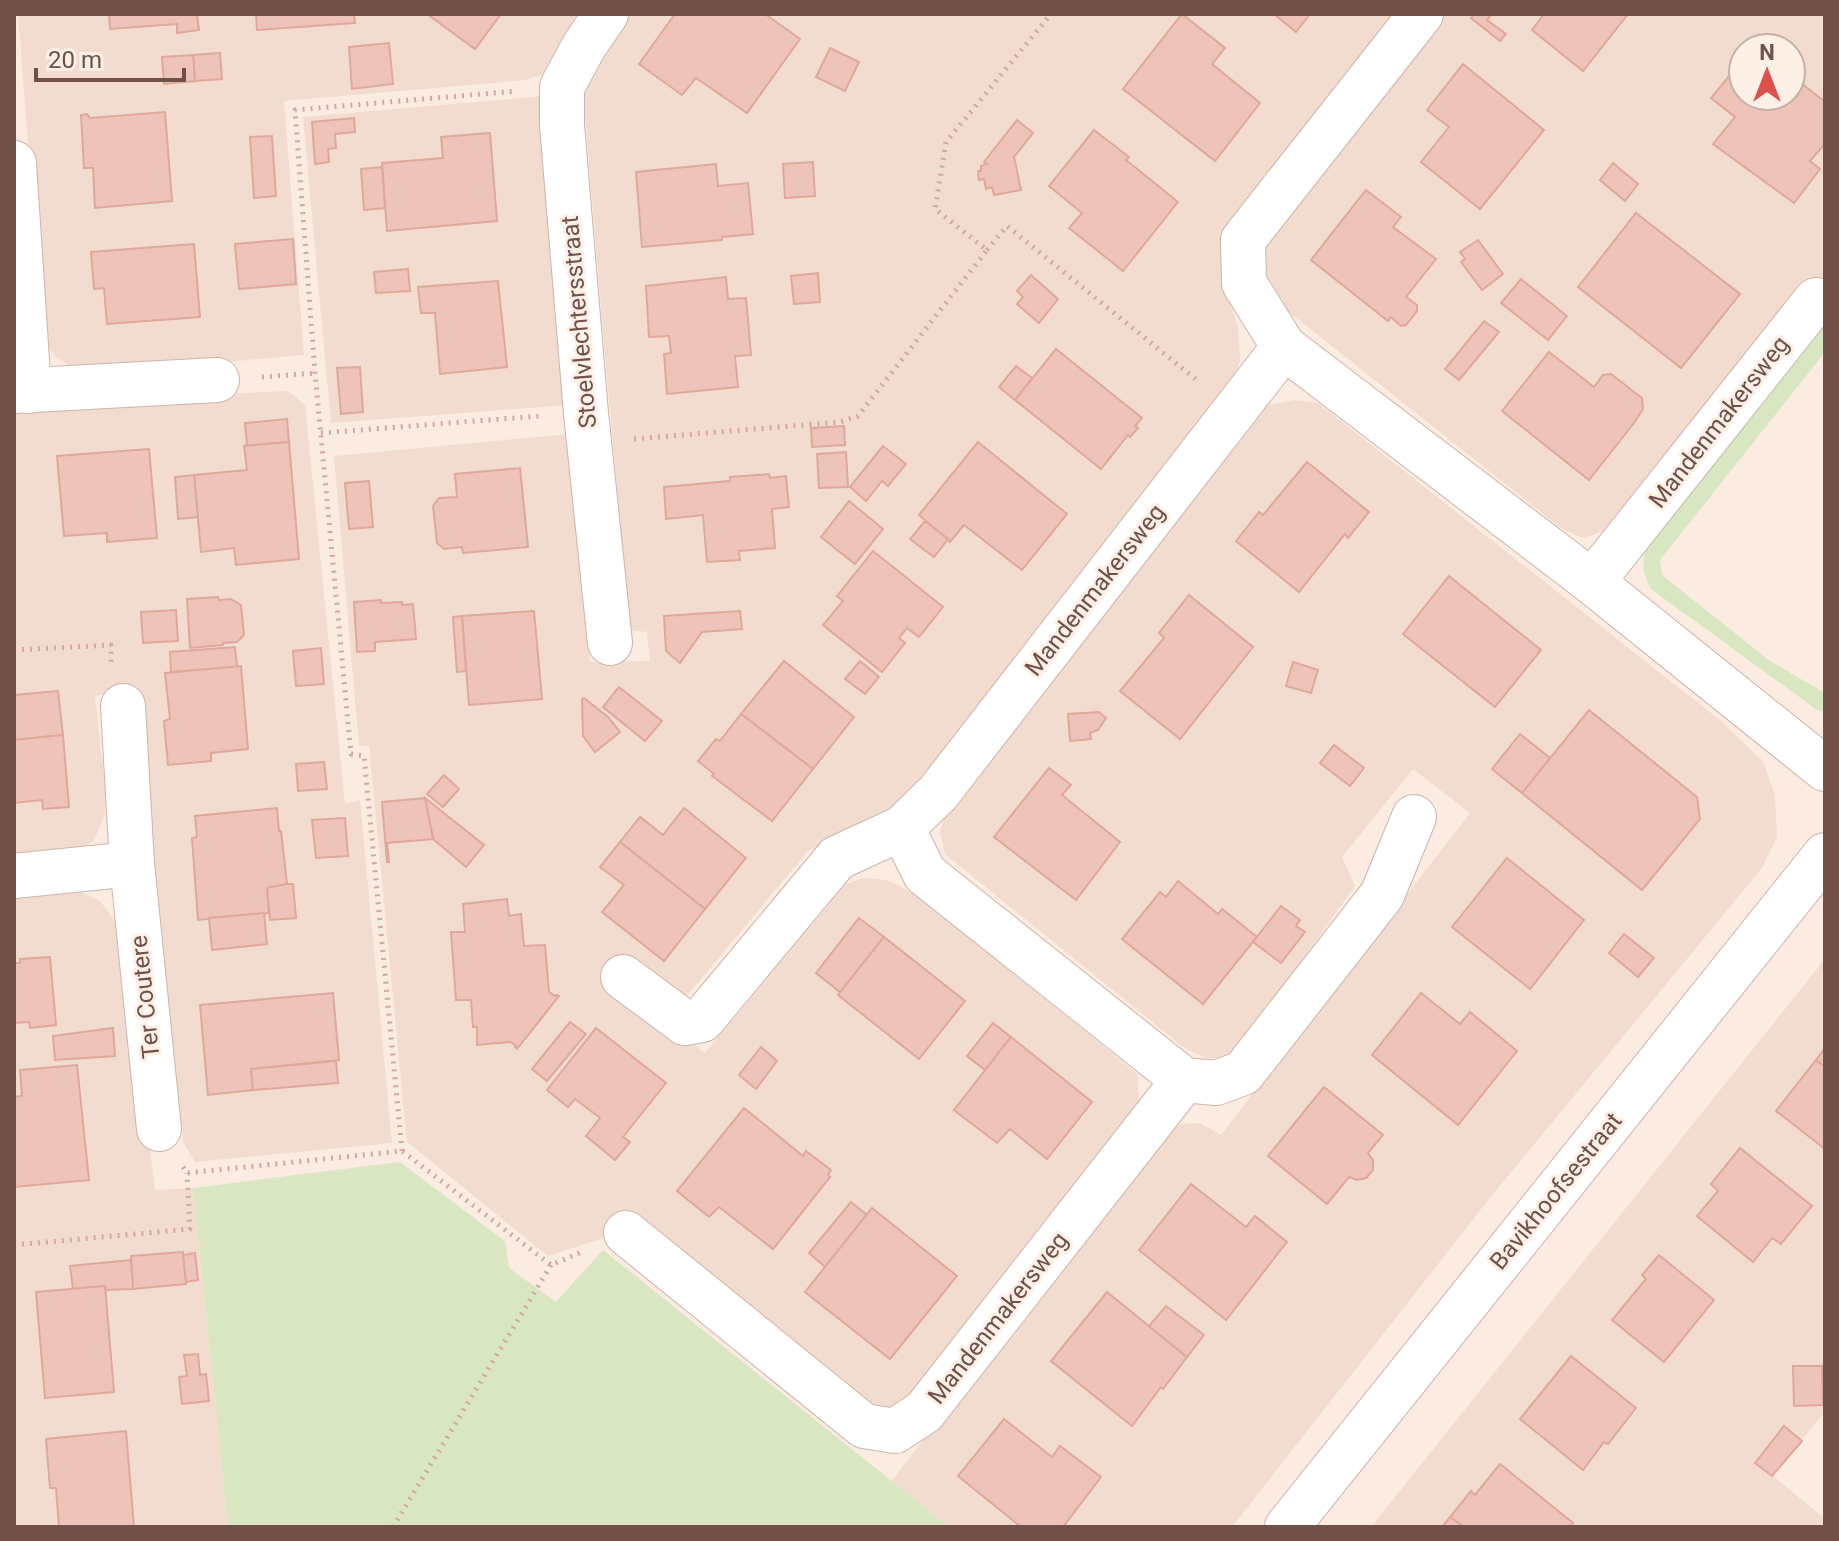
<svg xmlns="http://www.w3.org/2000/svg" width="1839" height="1541" font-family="Roboto,sans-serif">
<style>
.residential{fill:#f2dcd0;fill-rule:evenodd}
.green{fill:#d8e7c1}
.building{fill:#eec4ba;stroke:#e0a89b;stroke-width:2}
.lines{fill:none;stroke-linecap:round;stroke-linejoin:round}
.street-casing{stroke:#cdb4ab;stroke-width:46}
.secondary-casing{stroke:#d0b2a9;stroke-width:46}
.path{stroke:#d3a89e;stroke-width:5;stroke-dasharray:2 6;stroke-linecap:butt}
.street{stroke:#fff;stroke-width:44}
.secondary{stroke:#fff;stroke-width:44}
.labels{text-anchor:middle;stroke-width:6;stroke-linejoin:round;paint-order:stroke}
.street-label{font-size:24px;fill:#705049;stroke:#fef0e6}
</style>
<rect width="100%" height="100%" fill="#fbebe1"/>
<g class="residential">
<polygon points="18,14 588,14 549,72 526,80 284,101 304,355 110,372 78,371 56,357 47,344 41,311"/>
<polygon points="627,14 1394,14 1225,290 1238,327 1240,360 1234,386 1099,557 909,794 878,823 808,851 681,1003 668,1024 705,1053 846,884 864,878 887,880 917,895 1137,1074 1139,1104 907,1400 892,1408 876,1408 631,1216 600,1239 548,1256 407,1142 369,746 359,746 334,456 568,434 590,662 650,661 647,632 630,630 603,332 583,90"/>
<path d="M1446,14H1825V288L1811,277L1742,358L1606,530L1593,535L1582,538L1561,528L1280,305L1263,284L1257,247L1376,95ZM1743,48H1791V96H1743Z"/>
<polygon points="544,96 568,405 331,423 303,117"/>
<polygon points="288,391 305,405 345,804 360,800 392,1143 195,1162 183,1142 137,690 95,696 105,786 105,815 94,840 76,854 14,859 14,408 155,397"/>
<polygon points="1294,400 1318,403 1721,721 1763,762 1775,795 1777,837 1762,868 1489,1199 1232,1527 949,1527 891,1481 1165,1133 1182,1124 1200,1123 1221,1135 1470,813 1413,769 1342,857 1355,886 1231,1059 1206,1058 1182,1046 945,854 940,832 945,816 1269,405"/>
<polygon points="77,890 100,901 122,931 155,1190 193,1188 228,1527 14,1527 14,899"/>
<polygon points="1825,959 1825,1411 1773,1476 1825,1519 1825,1527 1371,1527"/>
</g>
<g class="green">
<polygon points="1820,324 1825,328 1825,352 1660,560 1662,575 1770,661 1825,693 1825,712 1817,710 1651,589 1643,570 1644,552"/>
<polygon points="400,1162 505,1241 509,1268 556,1302 603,1250 949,1527 369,1527 365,1525 364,1527 228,1527 193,1188"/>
</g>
<g class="building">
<polygon points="109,14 197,14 199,30 177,33 177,24 110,29"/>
<polygon points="256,14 354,14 355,23 257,30"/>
<polygon points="427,14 501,14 475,49"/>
<polygon points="675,14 765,14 800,39 747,113 696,78 682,95 639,64"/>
<polygon points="1182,14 1225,48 1212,64 1260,103 1215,161 1123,89"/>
<polygon points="1274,14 1310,14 1296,32"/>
<polygon points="1474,14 1492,14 1487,20 1506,34 1500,41 1471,18"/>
<polygon points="1544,14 1628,14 1583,71 1532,30"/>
<polygon points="389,43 393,84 352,89 349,47"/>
<polygon points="830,48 859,62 845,91 816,77"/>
<polygon points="220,53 222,79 195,81 193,55"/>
<polygon points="193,55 195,81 164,84 162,57"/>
<polygon points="1743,59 1743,96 1791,96 1791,75 1825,102 1825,148 1823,146 1810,161 1820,169 1794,203 1713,144 1735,117 1711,98"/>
<polygon points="1463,64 1544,130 1480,209 1421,162 1449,127 1427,110"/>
<polygon points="165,112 172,201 95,208 93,168 84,168 81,115 87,114 90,118"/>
<polygon points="354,118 355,132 335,134 336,148 328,149 329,162 315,164 312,122"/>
<polygon points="1017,120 1033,133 1014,157 1021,190 994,195 992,187 986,189 984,179 979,180 978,171 981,171 981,166 987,164 984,162"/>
<polygon points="1094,130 1129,157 1126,160 1178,202 1123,271 1069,228 1082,213 1049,186"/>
<polygon points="490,133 497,221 387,231 382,163 443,158 441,137"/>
<polygon points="272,136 276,196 254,198 250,137"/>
<polygon points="813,162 815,196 785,198 783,164"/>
<polygon points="1613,163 1638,184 1625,201 1600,180"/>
<polygon points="716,164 718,186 748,183 753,234 722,237 722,240 642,247 636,172"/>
<polygon points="382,167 385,208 364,210 361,169"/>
<polygon points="1366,190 1401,217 1393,227 1436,259 1406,297 1417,305 1417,311 1406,325 1401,326 1391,317 1388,321 1311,260"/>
<polygon points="1636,213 1740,294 1681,368 1578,287"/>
<polygon points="293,239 296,284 239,289 235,244"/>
<polygon points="1478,240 1503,274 1482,290 1461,262 1465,259 1460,252"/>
<polygon points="194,244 200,317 107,324 104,288 94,289 91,252"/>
<polygon points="408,269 410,291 376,293 374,272"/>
<polygon points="818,273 820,302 794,304 791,276"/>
<polygon points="1031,275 1058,299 1039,323 1017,304 1023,297 1017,291"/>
<polygon points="726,277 728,299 746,298 751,355 735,356 738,387 667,394 664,354 671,353 669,336 649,337 646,286"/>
<polygon points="1521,279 1567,316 1548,340 1501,303"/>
<polygon points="498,281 507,367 440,374 435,313 421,313 418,287"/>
<polygon points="1484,321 1499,332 1459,380 1445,369"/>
<polygon points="1056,349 1142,418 1135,426 1138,428 1130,437 1128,435 1101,469 1015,400"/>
<polygon points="1549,352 1594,387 1603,375 1611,374 1642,398 1643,409 1634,423 1589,480 1502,411"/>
<polygon points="1016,366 1032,378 1015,400 999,387"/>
<polygon points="360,367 363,412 341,414 337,368"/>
<polygon points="287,419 289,442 247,446 245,423"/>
<polygon points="844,426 845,445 812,447 811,428"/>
<polygon points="289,442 299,559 236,565 234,548 201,552 194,475 247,470 244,446"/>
<polygon points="978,442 1067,514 1022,570 964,525 950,542 919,515"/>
<polygon points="883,446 906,464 888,486 882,481 866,501 850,487"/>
<polygon points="149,449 157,538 107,542 107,533 64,536 57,456"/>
<polygon points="846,452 848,487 819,488 817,454"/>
<polygon points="1307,462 1369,512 1348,538 1345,534 1299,592 1236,541 1259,512 1263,515"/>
<polygon points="520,468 528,547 463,553 462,547 444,549 437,543 433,506 439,498 457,497 455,474"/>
<polygon points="769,474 770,478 786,476 789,507 772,509 775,548 739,551 740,560 707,562 703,515 666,519 664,487 730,481 730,477"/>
<polygon points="194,475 198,517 178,519 175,477"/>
<polygon points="369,481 373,527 349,529 345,483"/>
<polygon points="849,501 883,529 855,564 821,537"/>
<polygon points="925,521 948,539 934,557 910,539"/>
<polygon points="873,551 943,607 919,637 907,628 899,638 905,643 882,672 823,625 843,601 837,596"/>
<polygon points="1449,576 1541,650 1495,707 1403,634"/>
<polygon points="1189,595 1253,647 1180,739 1120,691 1164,638 1159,633"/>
<polygon points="218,597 219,600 231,599 241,605 244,635 237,642 223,643 223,645 190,648 187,599"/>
<polygon points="381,600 381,603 402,602 402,605 413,604 416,639 375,642 375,651 357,652 354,602"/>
<polygon points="176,610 178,641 143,643 141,612"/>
<polygon points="534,611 542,699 469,705 462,616"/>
<polygon points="740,611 742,629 702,632 680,663 666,651 664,616"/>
<polygon points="462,616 466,671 457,672 453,617"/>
<polygon points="235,647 237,667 171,672 170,652"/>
<polygon points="321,648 324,684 296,686 293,651"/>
<polygon points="784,661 854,717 813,769 741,714"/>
<polygon points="860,661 879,677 865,694 845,679"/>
<polygon points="1293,662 1318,670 1311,693 1286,686"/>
<polygon points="241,666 248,749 211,753 211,761 168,765 164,721 170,719 165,673"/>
<polygon points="619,687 662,721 645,741 603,707"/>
<polygon points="58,691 63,735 14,740 14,695"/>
<polygon points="584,698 608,717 620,732 595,752 583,736 582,699"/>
<polygon points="1589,710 1697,797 1700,819 1642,890 1522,793"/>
<polygon points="1099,712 1106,718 1098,730 1090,733 1091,739 1070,741 1068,714"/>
<polygon points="741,714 813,769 772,821 712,776 714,774 698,761 716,739 720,741"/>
<polygon points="1520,734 1550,758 1522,793 1492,769"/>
<polygon points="63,735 69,807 43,809 42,800 14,803 14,740"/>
<polygon points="1334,745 1364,768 1350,786 1320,763"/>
<polygon points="324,762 327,789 298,791 296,764"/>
<polygon points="1049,768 1071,785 1062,795 1120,842 1076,900 994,837"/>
<polygon points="444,775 459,789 443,807 427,794"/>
<polygon points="425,798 484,845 466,867 433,839"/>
<polygon points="425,798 433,839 387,843 389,862 387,862 382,802"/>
<polygon points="277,808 279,831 281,831 287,884 267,888 269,913 198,920 192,838 197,837 195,816"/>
<polygon points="684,808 746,858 705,909 620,842 640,817 663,835"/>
<polygon points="345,818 348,856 316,858 312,820"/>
<polygon points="620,842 705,909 664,961 602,912 624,885 600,867"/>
<polygon points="1507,858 1584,920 1530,989 1452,927"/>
<polygon points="1178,881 1218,914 1222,909 1257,937 1203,1004 1122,939 1160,892 1166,897"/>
<polygon points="287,884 293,884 296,918 270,920 267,888"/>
<polygon points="507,899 509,916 521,914 524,946 545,945 549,992 555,996 556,995 559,996 517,1049 515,1047 516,1046 511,1042 477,1045 477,1027 473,1027 471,1000 456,1000 451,932 465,932 463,904"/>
<polygon points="1281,906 1300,920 1296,926 1305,932 1281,963 1253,942"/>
<polygon points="264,913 267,944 212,950 209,918"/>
<polygon points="859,918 884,937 840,992 816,973"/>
<polygon points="1624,934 1654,958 1638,977 1609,953"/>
<polygon points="884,937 965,1001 919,1059 838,995"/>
<polygon points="50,957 56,1025 30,1028 29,1022 14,1023 14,963 20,963 20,959"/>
<polygon points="333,993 339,1060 251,1069 253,1090 208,1095 200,1005"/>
<polygon points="1421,993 1460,1024 1470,1012 1517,1051 1458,1125 1372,1055"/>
<polygon points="570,1022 586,1034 547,1081 532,1069"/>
<polygon points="993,1023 1011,1037 985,1070 967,1056"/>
<polygon points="113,1028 115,1056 55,1060 53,1036"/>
<polygon points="596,1028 666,1083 623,1137 630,1142 615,1160 586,1136 600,1118 575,1099 568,1107 547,1090"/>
<polygon points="1011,1037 1092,1102 1047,1159 1010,1129 997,1143 954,1110"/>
<polygon points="761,1047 777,1061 756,1089 739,1075"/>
<polygon points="1825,1048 1825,1067 1816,1060"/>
<polygon points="1816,1060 1825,1067 1825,1149 1776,1111"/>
<polygon points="336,1061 338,1083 253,1090 251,1069"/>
<polygon points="77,1065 89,1180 14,1187 14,1097 22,1096 20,1070"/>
<polygon points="1324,1087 1383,1135 1368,1153 1373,1160 1373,1170 1366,1178 1357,1180 1349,1177 1327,1204 1268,1156"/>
<polygon points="744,1108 803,1156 806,1151 831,1170 828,1175 830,1177 773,1249 719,1207 709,1217 677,1191"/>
<polygon points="1740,1148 1812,1206 1781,1244 1772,1238 1753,1262 1697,1216 1718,1191 1711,1184"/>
<polygon points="1191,1184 1246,1227 1255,1216 1287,1242 1226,1320 1139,1250"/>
<polygon points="851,1202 867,1215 825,1267 809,1253"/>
<polygon points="872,1208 957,1276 890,1359 805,1292"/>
<polygon points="183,1252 186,1284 133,1289 131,1256"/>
<polygon points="195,1253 198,1280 186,1282 183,1255"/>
<polygon points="1659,1255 1714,1300 1664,1362 1612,1320 1646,1279 1642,1275"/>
<polygon points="131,1260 133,1289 105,1290 105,1286 73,1289 70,1266"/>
<polygon points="105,1286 114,1392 45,1398 36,1292"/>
<polygon points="1107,1292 1187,1357 1163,1389 1161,1387 1132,1426 1051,1361"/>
<polygon points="1166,1306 1204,1335 1187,1357 1149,1326"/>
<polygon points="198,1354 200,1375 206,1374 209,1401 182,1404 179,1377 187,1376 184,1355"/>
<polygon points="1571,1356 1636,1408 1608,1444 1604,1442 1583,1470 1520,1419"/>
<polygon points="1793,1366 1822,1366 1823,1405 1794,1406"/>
<polygon points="1004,1419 1052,1457 1060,1446 1101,1477 1063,1527 1021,1527 958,1476"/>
<polygon points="1784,1426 1802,1441 1772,1476 1755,1463"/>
<polygon points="126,1431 134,1527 59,1527 56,1488 50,1488 46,1439"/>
<polygon points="1500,1464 1573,1523 1570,1527 1464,1527 1450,1517 1471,1491 1475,1495"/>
<polygon points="1450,1517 1464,1527 1442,1527"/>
</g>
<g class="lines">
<defs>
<g id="street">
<polyline points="606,14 584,46 562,87 562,125 586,413 610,643"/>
<polyline points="14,163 29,391"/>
<polyline points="1816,300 1592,582 1825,769"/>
<polyline points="1284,347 1592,582"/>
<polyline points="14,391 217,380"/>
<polyline points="123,706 132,864 159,1129"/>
<polyline points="902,828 925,874 1184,1080"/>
<polyline points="14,876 132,864"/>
<polyline points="623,977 685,1023 702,1020 837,858 902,828 938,793 1284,347 1244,283 1243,240 1421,14"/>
<polyline points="626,1233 864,1426 895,1431 924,1412 1184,1080 1216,1083 1243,1073 1382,895 1414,817"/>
</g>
<polyline id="secondary" points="1287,1527 1825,855"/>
</defs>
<use href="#street" class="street-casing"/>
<use href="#secondary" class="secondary-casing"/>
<g class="path">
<polyline points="987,250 1007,226 1199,382"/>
<polyline points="262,377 315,373"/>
<polyline points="321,433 540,416"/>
<polyline points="634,439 840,422 858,416 987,250 935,209 946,142 1051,14"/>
<polyline points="14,650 111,645 111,663"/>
<polyline points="402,1151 364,756 351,754 315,373 295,110 517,91"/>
<polyline points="183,1167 187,1173 402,1151 551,1265 584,1251"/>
<polyline points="14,1245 190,1229 187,1173"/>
<polyline points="393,1527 551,1265"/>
</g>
<use href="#street" class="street"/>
<use href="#secondary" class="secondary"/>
</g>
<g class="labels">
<g class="street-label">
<text transform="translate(579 322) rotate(-95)" y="8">Stoelvlechtersstraat</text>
<text transform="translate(1719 422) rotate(-52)" y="8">Mandenmakersweg</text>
<text transform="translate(1095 590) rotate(-52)" y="8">Mandenmakersweg</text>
<text transform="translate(145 997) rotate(-96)" y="8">Ter Coutere</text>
<text transform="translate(1556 1191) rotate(-51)" y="8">Bavikhoofsestraat</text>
<text transform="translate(998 1318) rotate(-52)" y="8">Mandenmakersweg</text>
</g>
</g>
<rect width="1839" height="1541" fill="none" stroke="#705049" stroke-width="32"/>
<g transform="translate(1767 72)"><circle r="38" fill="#fef0e6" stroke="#c5b0a7" stroke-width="2"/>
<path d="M0-6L14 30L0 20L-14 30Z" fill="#df4f4c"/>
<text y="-12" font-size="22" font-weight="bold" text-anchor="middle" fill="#705049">N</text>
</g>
<path d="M36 68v12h148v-12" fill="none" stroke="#705049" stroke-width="4"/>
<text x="48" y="68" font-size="24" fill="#705049" stroke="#fef0e6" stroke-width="6" paint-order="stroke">20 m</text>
</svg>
